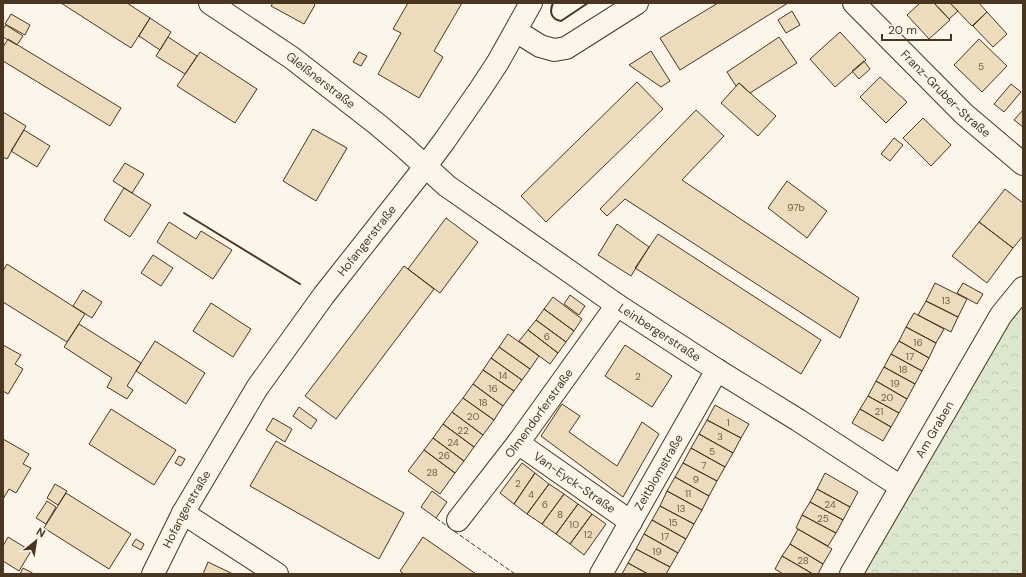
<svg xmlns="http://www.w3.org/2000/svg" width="1026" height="577" font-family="'DM Sans',sans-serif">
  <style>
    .forest { fill: url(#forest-crowns); stroke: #887966 }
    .building { fill: #ecdcbc; stroke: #4a3520 }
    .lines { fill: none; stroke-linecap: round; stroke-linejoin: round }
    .minor-casing { stroke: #4a3520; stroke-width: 24 }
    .minor { stroke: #fbf6e9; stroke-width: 22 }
    .fence { stroke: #4a3520; stroke-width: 1; stroke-dasharray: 5 2; stroke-linecap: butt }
    .wall { stroke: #4a3520; stroke-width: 2 }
    .labels { text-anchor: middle; stroke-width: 3; stroke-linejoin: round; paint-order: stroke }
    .number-label { font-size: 10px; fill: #725f47 }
    .street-label { font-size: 12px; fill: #4a3520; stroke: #fbf6e9 }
  </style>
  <defs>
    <pattern id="forest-crowns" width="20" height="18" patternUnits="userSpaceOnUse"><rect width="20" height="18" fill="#dce7d0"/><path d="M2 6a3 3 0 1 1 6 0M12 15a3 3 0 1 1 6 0" fill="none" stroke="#bec7b2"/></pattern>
  </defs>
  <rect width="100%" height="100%" fill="#fbf6e9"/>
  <path class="forest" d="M 1023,306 L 1023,574 L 864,574 L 1009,323 Z"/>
  <path class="building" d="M 61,3 L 127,3 L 150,18 L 131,48 Z
    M 273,3 L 313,3 L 315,5 L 304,24 L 271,6 Z
    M 408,3 L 462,3 L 434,51 L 443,57 L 419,98 L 378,74 L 401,33 L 393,29 Z
    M 718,3 L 788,3 L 680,70 L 660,38 Z
    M 920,3 L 934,3 L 950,20 L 929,39 L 907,15 Z
    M 934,3 L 950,3 L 958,11 L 949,19 Z
    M 950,3 L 979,3 L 987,12 L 972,26 Z
    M 792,11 L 800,25 L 786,33 L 778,20 Z
    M 987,12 L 1007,34 L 993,47 L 973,26 Z
    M 11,14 L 30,25 L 25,35 L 5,24 Z
    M 150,18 L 171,32 L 160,50 L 139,36 Z
    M 6,25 L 23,36 L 17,45 L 3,37 L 3,29 Z
    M 840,32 L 866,60 L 835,87 L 810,59 Z
    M 168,37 L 197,56 L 185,74 L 156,56 Z
    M 779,37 L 797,63 L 750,93 L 739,83 L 736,86 L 727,72 Z
    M 8,39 L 121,108 L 110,126 L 3,61 L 3,47 Z
    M 979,39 L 1007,66 L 982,92 L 954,65 Z
    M 651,51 L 670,81 L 661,87 L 629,65 Z
    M 200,52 L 257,89 L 235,123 L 177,86 Z
    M 359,52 L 367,56 L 361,66 L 353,62 Z
    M 864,61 L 870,69 L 859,79 L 852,71 Z
    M 880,77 L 907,102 L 886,123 L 860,97 Z
    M 637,82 L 663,109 L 546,222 L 521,196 Z
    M 739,83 L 776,116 L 758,136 L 721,103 Z
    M 1011,84 L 1021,92 L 1004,112 L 994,104 Z
    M 696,110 L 724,136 L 682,180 L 859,298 L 840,338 L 625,199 L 607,216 L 600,209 Z
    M 1023,110 L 1023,127 L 1014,120 Z
    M 3,112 L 26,126 L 7,159 L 3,157 Z
    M 923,118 L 951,145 L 931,166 L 903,138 Z
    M 313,129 L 347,148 L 316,201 L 283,181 Z
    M 24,130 L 50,146 L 37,167 L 11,151 Z
    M 894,138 L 903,145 L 890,161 L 881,154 Z
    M 125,163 L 144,174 L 132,193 L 113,181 Z
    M 787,181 L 827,211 L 807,238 L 768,208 Z
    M 124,188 L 151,205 L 130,237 L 104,220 Z
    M 1005,189 L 1023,203 L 1023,236 L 1013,248 L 979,222 Z
    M 446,218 L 478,242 L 440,293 L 408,269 Z
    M 169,222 L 196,239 L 201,231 L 232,250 L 213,279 L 157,242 Z
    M 979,222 L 1013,248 L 987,283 L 952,256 Z
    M 617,224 L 649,247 L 631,276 L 598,255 Z
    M 658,234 L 821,340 L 801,374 L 635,268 Z
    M 153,255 L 173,268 L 161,286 L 141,273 Z
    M 7,264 L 85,314 L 67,342 L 3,302 L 3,271 Z
    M 404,266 L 434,289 L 336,419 L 305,396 Z
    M 935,283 L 967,299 L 958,317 L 926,301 Z
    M 963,283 L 983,294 L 977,304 L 957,293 Z
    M 83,290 L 102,302 L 92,318 L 73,306 Z
    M 570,295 L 585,306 L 579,315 L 564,304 Z
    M 553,297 L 582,319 L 574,331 L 544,309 Z
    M 926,301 L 958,317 L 951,332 L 918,315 Z
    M 211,303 L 251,329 L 233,357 L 193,331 Z
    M 544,309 L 574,331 L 566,342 L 536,320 Z
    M 914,313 L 944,329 L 936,343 L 906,327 Z
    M 536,320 L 566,342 L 558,353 L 528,330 Z
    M 79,324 L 141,363 L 127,386 L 133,390 L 127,399 L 107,387 L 112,378 L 64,347 Z
    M 906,327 L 936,343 L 929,358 L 899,341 Z
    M 528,330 L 558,353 L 550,364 L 519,341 Z
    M 508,334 L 539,356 L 530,369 L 499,347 Z
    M 155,341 L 205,373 L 186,404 L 136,371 Z
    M 899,341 L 929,358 L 922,371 L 891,354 Z
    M 3,345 L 21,355 L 15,364 L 23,369 L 8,394 L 3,391 Z
    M 625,345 L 672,376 L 652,407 L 605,376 Z
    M 499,347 L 530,369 L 522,380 L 491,358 Z
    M 891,354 L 922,371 L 915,384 L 884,367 Z
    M 491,358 L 522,380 L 514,391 L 483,370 Z
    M 884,367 L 915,384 L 907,399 L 876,381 Z
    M 483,370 L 514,391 L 503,406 L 473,384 Z
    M 876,381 L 907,399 L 899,413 L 868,396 Z
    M 473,384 L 503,406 L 494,420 L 463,398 Z
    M 868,396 L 899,413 L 891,427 L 860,409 Z
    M 463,398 L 494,420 L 483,435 L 452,412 Z
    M 562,404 L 580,416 L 569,432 L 617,466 L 642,422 L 659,434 L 623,497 L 541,436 Z
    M 715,405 L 749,424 L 741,438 L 707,420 Z
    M 299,407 L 317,420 L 311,429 L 293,416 Z
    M 111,409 L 176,450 L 154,485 L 89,444 Z
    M 860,409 L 891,427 L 883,441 L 852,423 Z
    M 452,412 L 483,435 L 474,447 L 443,424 Z
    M 273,418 L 292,429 L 285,442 L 266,430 Z
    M 707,420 L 741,438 L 733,453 L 699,434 Z
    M 443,424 L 474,447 L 464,461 L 433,438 Z
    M 699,434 L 733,453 L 725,467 L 691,448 Z
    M 433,438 L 464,461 L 455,473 L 424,450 Z
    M 3,439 L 29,454 L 23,464 L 31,468 L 16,493 L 9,489 L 3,499 Z
    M 276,441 L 404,513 L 379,559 L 250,486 Z
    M 691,448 L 725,467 L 717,481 L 683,463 Z
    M 424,450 L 455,473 L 440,494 L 408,471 Z
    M 179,456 L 185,459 L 181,466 L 175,463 Z
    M 522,463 L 535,473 L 514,504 L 500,493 Z
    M 683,463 L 717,481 L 709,496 L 675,477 Z
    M 535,473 L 549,484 L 527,514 L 514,504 Z
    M 825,473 L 858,492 L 850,507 L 817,489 Z
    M 675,477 L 709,496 L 702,510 L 667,491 Z
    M 55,484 L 67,491 L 58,505 L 47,498 Z
    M 549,484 L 564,494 L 542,524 L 527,514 Z
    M 817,489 L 850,507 L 843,520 L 810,502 Z
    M 432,491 L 447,502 L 436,518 L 421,507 Z
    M 667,491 L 702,510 L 694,524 L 660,506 Z
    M 66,493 L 131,534 L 109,569 L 44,528 Z
    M 564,494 L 578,504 L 556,534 L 542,524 Z
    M 47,501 L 56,507 L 46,524 L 36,518 Z
    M 810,502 L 843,520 L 836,533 L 802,515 Z
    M 578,504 L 592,514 L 570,544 L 556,534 Z
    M 660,506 L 694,524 L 686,539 L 652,520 Z
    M 592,514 L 606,524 L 584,555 L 570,544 Z
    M 802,515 L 836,533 L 828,546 L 796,528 Z
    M 652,520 L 686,539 L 678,553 L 644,534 Z
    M 798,529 L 832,549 L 823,564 L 790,544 Z
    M 644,534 L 678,553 L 670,567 L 636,549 Z
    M 8,537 L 31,551 L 19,571 L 3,561 L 3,546 Z
    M 423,537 L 433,544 L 476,574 L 404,574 L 400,571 Z
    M 136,539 L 144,544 L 141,550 L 132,545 Z
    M 790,544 L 823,564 L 818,574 L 813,574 L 782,556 Z
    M 636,549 L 670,567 L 666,574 L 648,574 L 628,563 Z
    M 782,556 L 813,574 L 783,574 L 775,569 Z
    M 208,562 L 233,574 L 203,574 Z
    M 628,563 L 648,574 L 622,574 Z
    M 23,568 L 34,574 L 20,574 Z"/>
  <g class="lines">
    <g class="minor-casing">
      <g id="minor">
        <path id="s1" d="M 210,3 L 292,58 L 377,124 L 403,146 L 447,186 L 573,274 L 617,305 L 717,370 L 798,420 L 901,487"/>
        <path id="s2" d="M 854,3 L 964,114 L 1023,164"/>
        <path d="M 516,31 L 540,46 L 554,50 L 566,48 L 637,3"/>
        <path id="s3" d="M 518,443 L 631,522"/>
        <path d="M 183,513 L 277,574"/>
        <path id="s4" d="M 458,520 L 518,443 L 617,305"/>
        <path id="s5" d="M 153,574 L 183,513 L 257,388 L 324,295 L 425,167 L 445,140 L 481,88 L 498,62 L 531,3"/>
        <path id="s6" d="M 601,574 L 717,370"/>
        <path id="s7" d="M 851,574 L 1001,315 L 1023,288"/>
      </g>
    </g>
    <use href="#minor" class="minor"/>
    <path class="fence" d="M 436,518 L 450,528
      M 454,531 L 515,574"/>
    <path class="wall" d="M 553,3 C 549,12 551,19 561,21 L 588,3
      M 184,213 L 300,284"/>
  </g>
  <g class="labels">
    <g class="number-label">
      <text x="981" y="70">5</text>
      <text x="796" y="211">97b</text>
      <text x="946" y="304">13</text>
      <text x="547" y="340">6</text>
      <text x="918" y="346">16</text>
      <text x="910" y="360">17</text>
      <text x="903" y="373">18</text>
      <text x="503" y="379">14</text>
      <text x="638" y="380">2</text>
      <text x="895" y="387">19</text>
      <text x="493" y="392">16</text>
      <text x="887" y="401">20</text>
      <text x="483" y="406">18</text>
      <text x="879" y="415">21</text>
      <text x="473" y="420">20</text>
      <text x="728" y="426">1</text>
      <text x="463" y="434">22</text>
      <text x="720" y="440">3</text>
      <text x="453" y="446">24</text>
      <text x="712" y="455">5</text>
      <text x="444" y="459">26</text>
      <text x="704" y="469">7</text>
      <text x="432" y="476">28</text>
      <text x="696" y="483">9</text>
      <text x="518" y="487">2</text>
      <text x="688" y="497">11</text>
      <text x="531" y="498">4</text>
      <text x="545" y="508">6</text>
      <text x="830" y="508">24</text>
      <text x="681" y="512">13</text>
      <text x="560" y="518">8</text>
      <text x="823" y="522">25</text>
      <text x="673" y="526">15</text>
      <text x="574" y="528">10</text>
      <text x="588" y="538">12</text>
      <text x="665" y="540">17</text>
      <text x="657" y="555">19</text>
      <text x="803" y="564">28</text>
    </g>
    <g class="street-label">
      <text dy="4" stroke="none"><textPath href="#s1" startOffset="135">Gleißnerstraße</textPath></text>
      <text dy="4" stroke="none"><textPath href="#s2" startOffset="129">Franz-Gruber-Straße</textPath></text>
      <text dy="4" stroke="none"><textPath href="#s5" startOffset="397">Hofangerstraße</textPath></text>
      <text dy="4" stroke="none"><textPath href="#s1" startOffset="558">Leinbergerstraße</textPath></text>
      <text dy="4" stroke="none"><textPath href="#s4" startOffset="134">Olmendorferstraße</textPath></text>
      <text dy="4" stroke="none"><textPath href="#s7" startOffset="167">Am Graben</textPath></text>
      <text dy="4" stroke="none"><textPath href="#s6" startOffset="117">Zeitblomstraße</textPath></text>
      <text dy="4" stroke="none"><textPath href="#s3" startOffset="69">Van-Eyck-Straße</textPath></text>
      <text dy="4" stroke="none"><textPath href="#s5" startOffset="73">Hofangerstraße</textPath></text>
    </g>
  </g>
  <rect width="1026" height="577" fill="none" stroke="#4a3520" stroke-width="8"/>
  <g transform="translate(36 541) rotate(30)" stroke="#fbf6e9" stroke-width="3" paint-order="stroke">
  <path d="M0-3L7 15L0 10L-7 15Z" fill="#4a3520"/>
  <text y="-6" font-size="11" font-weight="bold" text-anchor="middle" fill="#4a3520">N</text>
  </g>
  <path d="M882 34v6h69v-6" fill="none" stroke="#4a3520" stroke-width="2"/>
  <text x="888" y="34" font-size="12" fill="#4a3520" stroke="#fbf6e9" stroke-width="3" paint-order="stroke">20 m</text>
</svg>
